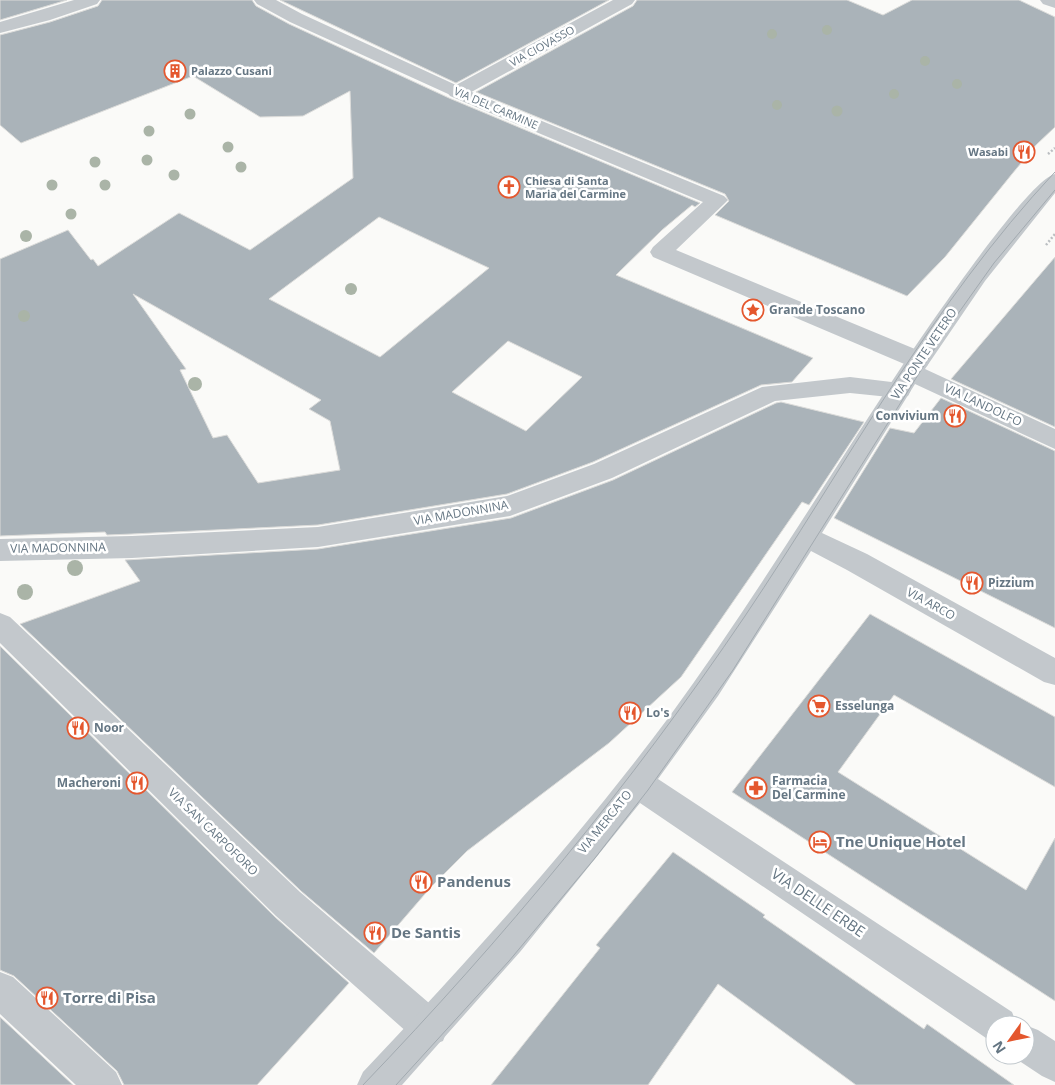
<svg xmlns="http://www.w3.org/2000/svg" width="1055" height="1085" font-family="'Open Sans',sans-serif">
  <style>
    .building { fill: #aab3b9; stroke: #dcdcda; fill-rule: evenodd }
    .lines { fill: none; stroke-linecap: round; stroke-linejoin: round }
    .path { stroke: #bbbfc2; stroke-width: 2.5; stroke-dasharray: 2 2; stroke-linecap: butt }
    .pedestrian { fill: #c3c8cc; fill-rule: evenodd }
    .minor { fill: #c3c8cc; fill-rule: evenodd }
    .tram { stroke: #a2aab0; stroke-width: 1 }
    .tree { fill: #aab4a7 }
    .labels { text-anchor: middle; stroke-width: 5; stroke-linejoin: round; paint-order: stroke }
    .far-street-label { font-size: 11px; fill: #657683; stroke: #fff }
    .far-poi-label { font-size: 11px; font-weight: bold; fill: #657683; stroke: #fff; text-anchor: start }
    .poi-label { font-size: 12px; font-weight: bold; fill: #657683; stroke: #fff; text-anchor: start }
    .street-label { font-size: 12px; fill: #657683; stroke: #fff }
    .near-poi-label { font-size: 15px; font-weight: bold; fill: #657683; stroke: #fff; text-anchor: start }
    .near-street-label { font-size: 15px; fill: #657683; stroke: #fff }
  </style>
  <rect width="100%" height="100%" fill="#fafaf8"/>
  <path class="building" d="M 0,0 L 67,0 L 0,20 Z
    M 102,0 L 252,0 L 256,6 L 289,24 L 449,98 L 700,203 L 695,207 L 692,205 L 662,230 L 616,275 L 813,358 L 792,382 L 761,385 L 593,462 L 507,494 L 318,525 L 132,534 L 107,535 L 105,532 L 0,536 L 0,259 L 68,230 L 91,260 L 93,259 L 98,266 L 179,213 L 250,250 L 353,178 L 350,91 L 303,116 L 260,117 L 193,76 L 21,143 L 0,125 L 0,35 L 50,22 L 98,6 ZM 379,217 L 489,268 L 380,357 L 269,299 ZM 133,294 L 321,400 L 309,409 L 330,421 L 340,470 L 258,483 L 227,435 L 213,438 L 180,370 L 186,369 ZM 508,341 L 582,377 L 526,431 L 452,392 Z
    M 280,0 L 609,0 L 456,83 Z
    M 637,0 L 847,0 L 883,15 L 912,0 L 1019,0 L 1055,17 L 1055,127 L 1036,145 L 1012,174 L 945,257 L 907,296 L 715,215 L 729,201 L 725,194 L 476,92 L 633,6 Z
    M 1055,257 L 1055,427 L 951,379 Z
    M 941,398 L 1055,451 L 1055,628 L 834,518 L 890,428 L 914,433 Z
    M 781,402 L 864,422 L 809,505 L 802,502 L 681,677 L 609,743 L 467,851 L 431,887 L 374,953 L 301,891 L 20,624 L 140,581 L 125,560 L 318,549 L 511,518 L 613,480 L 776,403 Z
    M 870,614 L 1055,717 L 1055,787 L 894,695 L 838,772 L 1026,890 L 1055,838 L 1055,1001 L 732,792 Z
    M 0,646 L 275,917 L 349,983 L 257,1085 L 124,1085 L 117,1071 L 14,976 L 0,970 Z
    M 673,852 L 765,915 L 763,917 L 924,1029 L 927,1024 L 1014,1085 L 856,1085 L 718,984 L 648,1085 L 491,1085 L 600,948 L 596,945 Z
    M 0,1017 L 73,1085 L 0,1085 Z"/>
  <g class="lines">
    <path class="path" d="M 1048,154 L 1055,148
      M 1046,245 L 1055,234"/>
    <path class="pedestrian" d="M 74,0 L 100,0 L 97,4 L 50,20 L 0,33 L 0,22 Z
      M 457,86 L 724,196 L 728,200 L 724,204 L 676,250 L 927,354 L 930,360 L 927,366 L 918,368 L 909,366 L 653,257 L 650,252 L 653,247 L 703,202 L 450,96 L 447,92 L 450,88 Z
      M 850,377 L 908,384 L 911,390 L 908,396 L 899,398 L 850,393 L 775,401 L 612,478 L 510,516 L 318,547 L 132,558 L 0,561 L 0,539 L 132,536 L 318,527 L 507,496 L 594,464 L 762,387 Z
      M 0,613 L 10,617 L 300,892 L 443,1015 L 448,1028 L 443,1041 L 430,1046 L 417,1041 L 276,916 L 0,643 Z
      M 0,972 L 13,977 L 116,1072 L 122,1085 L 76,1085 L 0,1014 Z"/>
    <path class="minor" d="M 254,0 L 276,0 L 302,14 L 456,85 L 613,0 L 635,0 L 632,4 L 464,96 L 457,98 L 290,22 L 257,4 Z
      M 1040,0 L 1055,0 L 1055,8 L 1043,4 Z
      M 1055,174 L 1055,193 L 985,281 L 925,369 L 1055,429 L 1055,449 L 915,384 L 822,533 L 867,554 L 1055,658 L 1055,685 L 1044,682 L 847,570 L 811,551 L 718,696 L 658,779 L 1012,1012 L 1017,1025 L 995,1025 L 995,1042 L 986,1038 L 640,803 L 520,952 L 402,1085 L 357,1085 L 363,1072 C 470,959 576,842 669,717 C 753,602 827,479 906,360 C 927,329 1028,180 1055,174 Z
      M 1024,1025 L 1025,1025 L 1038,1030 L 1055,1041 L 1055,1082 L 1042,1076 L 1012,1056 L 1025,1055 Z"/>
    <path class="tram" d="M 363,1085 C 505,937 630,786 745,616 C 846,466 931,304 1055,172
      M 396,1085 L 509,961 L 595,858 L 648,790 L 733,670 L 945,332 L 994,263 L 1055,190"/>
  </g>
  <g class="tree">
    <circle cx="827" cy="30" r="5"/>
    <circle cx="772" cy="34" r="5"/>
    <circle cx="925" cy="61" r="5"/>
    <circle cx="957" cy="84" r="5"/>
    <circle cx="894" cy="94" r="5"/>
    <circle cx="777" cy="105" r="5"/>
    <circle cx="837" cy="111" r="5.5"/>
    <circle cx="190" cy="114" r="5.5"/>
    <circle cx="149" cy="131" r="5.5"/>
    <circle cx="228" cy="147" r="5.5"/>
    <circle cx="147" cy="160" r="5.5"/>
    <circle cx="95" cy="162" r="5.5"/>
    <circle cx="241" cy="167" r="5.5"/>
    <circle cx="174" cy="175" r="5.5"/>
    <circle cx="52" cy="185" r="5.5"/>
    <circle cx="105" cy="185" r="5.5"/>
    <circle cx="71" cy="214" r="5.5"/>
    <circle cx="26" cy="236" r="6"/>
    <circle cx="351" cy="289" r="6"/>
    <circle cx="24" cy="316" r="6"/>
    <circle cx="195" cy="384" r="7"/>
    <circle cx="75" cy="568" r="8"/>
    <circle cx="25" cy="592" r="8"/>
  </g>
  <defs>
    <g id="building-ring" transform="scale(1.125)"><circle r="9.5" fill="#fff" stroke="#e4572e" stroke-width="1.5"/><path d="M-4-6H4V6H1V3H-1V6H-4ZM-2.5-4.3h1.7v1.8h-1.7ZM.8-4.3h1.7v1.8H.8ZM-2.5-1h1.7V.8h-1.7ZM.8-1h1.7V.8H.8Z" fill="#e4572e"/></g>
    <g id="restaurant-ring" transform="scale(1.125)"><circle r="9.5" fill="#fff" stroke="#e4572e" stroke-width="1.5"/><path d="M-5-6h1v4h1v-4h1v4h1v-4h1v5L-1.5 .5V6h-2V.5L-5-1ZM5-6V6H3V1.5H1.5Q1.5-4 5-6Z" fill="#e4572e"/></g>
    <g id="church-ring" transform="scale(1.125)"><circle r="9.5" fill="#fff" stroke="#e4572e" stroke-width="1.5"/><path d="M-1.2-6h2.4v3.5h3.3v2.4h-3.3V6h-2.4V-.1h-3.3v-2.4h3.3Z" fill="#e4572e"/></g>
    <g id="sight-ring" transform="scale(1.125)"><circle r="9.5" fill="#fff" stroke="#e4572e" stroke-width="1.5"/><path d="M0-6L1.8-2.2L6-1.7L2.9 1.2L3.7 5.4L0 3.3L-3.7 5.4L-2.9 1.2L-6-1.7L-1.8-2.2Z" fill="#e4572e"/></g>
    <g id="supermarket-ring" transform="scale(1.125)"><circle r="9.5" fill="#fff" stroke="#e4572e" stroke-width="1.5"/><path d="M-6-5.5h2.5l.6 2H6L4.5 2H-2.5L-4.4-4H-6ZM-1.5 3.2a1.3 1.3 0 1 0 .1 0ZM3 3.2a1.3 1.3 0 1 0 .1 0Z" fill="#e4572e"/></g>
    <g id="pharmacy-ring" transform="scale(1.125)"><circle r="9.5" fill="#fff" stroke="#e4572e" stroke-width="1.5"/><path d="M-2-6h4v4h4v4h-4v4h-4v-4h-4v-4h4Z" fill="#e4572e"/></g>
    <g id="hotel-ring" transform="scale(1.125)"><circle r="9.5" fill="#fff" stroke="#e4572e" stroke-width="1.5"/><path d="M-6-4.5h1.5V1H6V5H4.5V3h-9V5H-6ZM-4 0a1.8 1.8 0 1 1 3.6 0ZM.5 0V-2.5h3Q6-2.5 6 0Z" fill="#e4572e"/></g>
  </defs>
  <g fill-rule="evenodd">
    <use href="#building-ring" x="175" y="71"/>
    <use href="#restaurant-ring" x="1024" y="152"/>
    <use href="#church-ring" x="509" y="187"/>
    <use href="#sight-ring" x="753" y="310"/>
    <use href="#restaurant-ring" x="955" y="416"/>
    <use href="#restaurant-ring" x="972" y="583"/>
    <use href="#supermarket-ring" x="819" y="706"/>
    <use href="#restaurant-ring" x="630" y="713"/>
    <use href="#restaurant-ring" x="78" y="728"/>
    <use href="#restaurant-ring" x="137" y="783"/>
    <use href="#pharmacy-ring" x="756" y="788"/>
    <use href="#hotel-ring" x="820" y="842"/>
    <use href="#restaurant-ring" x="421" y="882"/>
    <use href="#restaurant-ring" x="375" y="933"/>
    <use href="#restaurant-ring" x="47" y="998"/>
  </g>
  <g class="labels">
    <g class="far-street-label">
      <text transform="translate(542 46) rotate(-29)" y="4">VIA CIOVASSO</text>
      <text transform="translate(496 108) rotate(23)" y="4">VIA DEL CARMINE</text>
    </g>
    <g class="far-poi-label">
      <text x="191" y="75">Palazzo Cusani</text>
      <text x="1008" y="156" text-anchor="end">Wasabi</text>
      <text x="525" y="185">Chiesa di Santa<tspan x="525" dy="13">Maria del Carmine</tspan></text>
    </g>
    <g class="poi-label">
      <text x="769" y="314">Grande Toscano</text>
      <text x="939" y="420" text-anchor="end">Convivium</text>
      <text x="988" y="587">Pizzium</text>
      <text x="835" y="710">Esselunga</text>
      <text x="646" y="717">Lo's</text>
      <text x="94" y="732">Noor</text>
      <text x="772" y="785">Farmacia<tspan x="772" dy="14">Del Carmine</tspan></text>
      <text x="121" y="787" text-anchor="end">Macheroni</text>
    </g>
    <g class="street-label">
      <text transform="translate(924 354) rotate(-56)" y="4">VIA PONTE VETERO</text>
      <text transform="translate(983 405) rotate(25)" y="4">VIA LANDOLFO</text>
      <text transform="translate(461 513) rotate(-10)" y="4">VIA MADONNINA</text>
      <text transform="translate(58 548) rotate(-1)" y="4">VIA MADONNINA</text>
      <text transform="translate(931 604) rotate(29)" y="4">VIA ARCO</text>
      <text transform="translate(605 822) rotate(-51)" y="4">VIA MERCATO</text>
      <text transform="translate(213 832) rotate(44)" y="4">VIA SAN CARPOFORO</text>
    </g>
    <g class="near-poi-label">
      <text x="836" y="847">Tne Unique Hotel</text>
      <text x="437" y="887">Pandenus</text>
      <text x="391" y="938">De Santis</text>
      <text x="63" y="1003">Torre di Pisa</text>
    </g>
    <g class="near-street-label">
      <text transform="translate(818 903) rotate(34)" y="5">VIA DELLE ERBE</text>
    </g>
  </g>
  <g transform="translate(1010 1040) rotate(237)"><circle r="24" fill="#ffffff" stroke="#c1c8cd"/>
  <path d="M0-4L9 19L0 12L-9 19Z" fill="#e4572e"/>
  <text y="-8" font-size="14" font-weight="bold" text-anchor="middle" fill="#657683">N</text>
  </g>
</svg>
